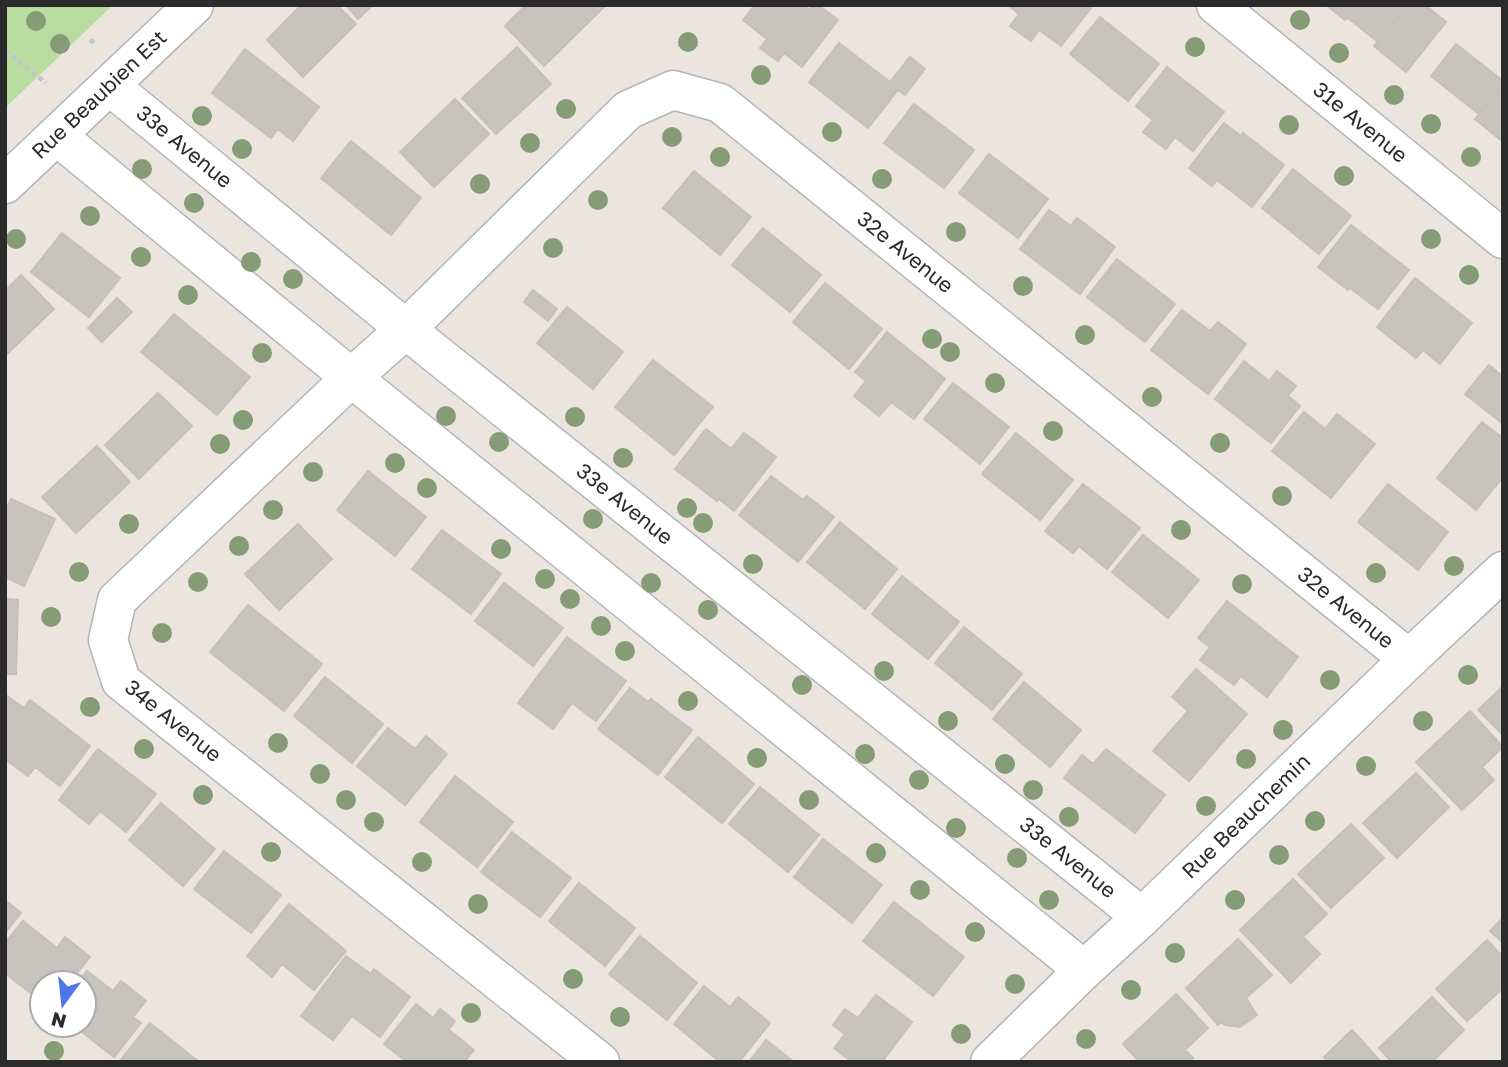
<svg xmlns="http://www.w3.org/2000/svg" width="1508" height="1067" font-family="'Golos Text',sans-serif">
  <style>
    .green { fill: #b9dda0 }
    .building { fill: #c7c3bd; stroke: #c7c0b8; stroke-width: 2 }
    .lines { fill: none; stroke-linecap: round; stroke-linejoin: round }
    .minor-casing { stroke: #b2b5bd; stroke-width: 41 }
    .path { stroke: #c4c4c4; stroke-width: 4.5; stroke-dasharray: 5 3.5; stroke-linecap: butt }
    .minor { stroke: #fff; stroke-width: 38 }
    .tree { fill: #869c76 }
    .labels { text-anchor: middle; stroke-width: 6; stroke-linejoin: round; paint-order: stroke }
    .street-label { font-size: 21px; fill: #2b2b2b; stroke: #fff }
  </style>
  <rect width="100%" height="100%" fill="#ebe5de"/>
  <path class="green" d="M 5,5 L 113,5 L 5,108 Z"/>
  <path class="building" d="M 301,5 L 337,5 L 356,24 L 303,77 L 267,40 Z
    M 346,5 L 373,5 L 358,19 Z
    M 526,5 L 606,5 L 544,66 L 505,26 Z
    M 755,5 L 803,5 L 809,10 L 812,5 L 818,5 L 838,20 L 802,67 L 784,53 L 778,61 L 760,48 L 767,39 L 743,20 Z
    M 1008,5 L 1088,5 L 1091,8 L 1061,46 L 1039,30 L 1031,41 L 1010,26 L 1019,14 Z
    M 1326,5 L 1356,5 L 1345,20 Z
    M 1356,5 L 1408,5 L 1378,42 L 1347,17 Z
    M 1408,5 L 1425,5 L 1446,22 L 1406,72 L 1374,46 Z
    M 1100,17 L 1159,64 L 1128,101 L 1070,54 Z
    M 839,43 L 890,82 L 910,57 L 925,69 L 905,95 L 898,90 L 868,128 L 809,82 Z
    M 1456,44 L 1503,81 L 1503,84 L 1479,114 L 1431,76 Z
    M 517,47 L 551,84 L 496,134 L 462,98 Z
    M 245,49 L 319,107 L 293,141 L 278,129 L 271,138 L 212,93 Z
    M 1167,67 L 1224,112 L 1193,151 L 1175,137 L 1166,149 L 1143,132 L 1153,120 L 1136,106 Z
    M 1503,84 L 1503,142 L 1475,119 Z
    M 455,99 L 489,134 L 434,187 L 400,152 Z
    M 914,104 L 974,150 L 944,188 L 884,143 Z
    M 1224,123 L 1241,136 L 1243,133 L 1284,165 L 1252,207 L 1217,180 L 1212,186 L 1189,168 Z
    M 351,141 L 421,198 L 391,235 L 321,178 Z
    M 989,154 L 1048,199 L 1018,238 L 959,193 Z
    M 1293,169 L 1351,216 L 1319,254 L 1262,208 Z
    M 694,171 L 751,217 L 720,255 L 663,208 Z
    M 1049,210 L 1071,226 L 1077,218 L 1115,247 L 1080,294 L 1020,249 Z
    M 1351,225 L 1409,270 L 1378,309 L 1350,288 L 1348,290 L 1318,267 Z
    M 763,228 L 821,275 L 790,312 L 732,265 Z
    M 62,233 L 120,278 L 89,317 L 31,272 Z
    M 1117,259 L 1175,304 L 1145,342 L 1087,297 Z
    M 21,275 L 54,309 L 5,356 L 5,291 Z
    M 1415,278 L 1472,323 L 1440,364 L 1423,350 L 1416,358 L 1377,327 Z
    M 825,283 L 882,329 L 849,369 L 793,322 Z
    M 533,290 L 557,309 L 548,321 L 524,302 Z
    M 117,298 L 132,312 L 102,342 L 88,328 Z
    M 567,307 L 623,352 L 593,389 L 537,343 Z
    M 1182,310 L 1210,331 L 1218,322 L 1246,344 L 1208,394 L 1151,350 Z
    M 174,314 L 250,377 L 217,415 L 141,352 Z
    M 887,332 L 945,379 L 914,419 L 891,402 L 879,416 L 854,396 L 866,381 L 855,372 Z
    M 653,360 L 713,407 L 674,455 L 615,407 Z
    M 1244,361 L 1269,381 L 1277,371 L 1296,386 L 1288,396 L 1300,406 L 1271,443 L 1215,399 Z
    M 1489,365 L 1502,376 L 1503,374 L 1503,424 L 1465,394 Z
    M 953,383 L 1009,427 L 980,464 L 924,419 Z
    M 158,393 L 192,426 L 139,479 L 105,445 Z
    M 1304,412 L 1325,429 L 1337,414 L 1375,444 L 1331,498 L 1272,451 Z
    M 1482,422 L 1503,438 L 1503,477 L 1476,510 L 1437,478 Z
    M 706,429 L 731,449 L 744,433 L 776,457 L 734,511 L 719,499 L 717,501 L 675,469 Z
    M 1016,433 L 1073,480 L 1040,520 L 982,474 Z
    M 97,446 L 130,482 L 76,533 L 42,497 Z
    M 368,471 L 426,517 L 395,556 L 337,510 Z
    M 771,476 L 803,500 L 807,496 L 834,517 L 798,562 L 739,515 Z
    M 1083,484 L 1140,528 L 1107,569 L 1079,546 L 1073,553 L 1045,531 Z
    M 1388,484 L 1448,532 L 1418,570 L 1358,522 Z
    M 11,499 L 55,519 L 24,586 L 5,577 L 5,511 Z
    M 840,522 L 897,569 L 865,609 L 807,562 Z
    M 298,524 L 332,559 L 279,610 L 245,574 Z
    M 442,530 L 501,574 L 471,614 L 412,569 Z
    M 1143,535 L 1199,580 L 1168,618 L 1112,572 Z
    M 902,576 L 959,622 L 928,659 L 872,614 Z
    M 504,583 L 563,628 L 533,666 L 475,621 Z
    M 5,599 L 18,600 L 16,674 L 6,674 L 5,693 Z
    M 1227,601 L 1298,657 L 1267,697 L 1241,676 L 1234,685 L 1200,660 L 1210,647 L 1198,638 Z
    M 248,605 L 322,664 L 284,711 L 210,652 Z
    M 964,627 L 1022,674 L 992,710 L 935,663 Z
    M 567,637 L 626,681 L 596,721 L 572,703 L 553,729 L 518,703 Z
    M 1196,669 L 1247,714 L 1189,781 L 1153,751 L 1188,711 L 1172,697 Z
    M 325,677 L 383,724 L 352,763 L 294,716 Z
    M 1024,682 L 1081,730 L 1050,767 L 993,719 Z
    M 1503,686 L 1503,735 L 1478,710 Z
    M 630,688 L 648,702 L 651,699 L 692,730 L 658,775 L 598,729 Z
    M 7,696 L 24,708 L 30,700 L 90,746 L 60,786 L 35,767 L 28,776 L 5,759 L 5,699 Z
    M 1470,711 L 1503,747 L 1482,767 L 1494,780 L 1462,810 L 1416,762 Z
    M 388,728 L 415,749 L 426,736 L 447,754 L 405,805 L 357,766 Z
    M 698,737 L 754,784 L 722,823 L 665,777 Z
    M 98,749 L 156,794 L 126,832 L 100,811 L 89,824 L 59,800 Z
    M 1106,749 L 1165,795 L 1135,833 L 1064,778 L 1082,755 L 1093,764 Z
    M 1416,773 L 1449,807 L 1397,858 L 1363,823 Z
    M 455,776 L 513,822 L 477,867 L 420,822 Z
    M 760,787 L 819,835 L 788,872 L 729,824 Z
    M 161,803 L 215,849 L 183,886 L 129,840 Z
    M 1351,824 L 1384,858 L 1331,908 L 1298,874 Z
    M 512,832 L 571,878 L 540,917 L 481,872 Z
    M 823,839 L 882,885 L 852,923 L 794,877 Z
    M 224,851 L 281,895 L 251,933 L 194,889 Z
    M 1293,879 L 1327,914 L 1303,937 L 1320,954 L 1291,983 L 1240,930 Z
    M 579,883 L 635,928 L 605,966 L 549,921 Z
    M 5,900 L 21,913 L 5,933 Z
    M 894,902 L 964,957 L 933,996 L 863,941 Z
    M 289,904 L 346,951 L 314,990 L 282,964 L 272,977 L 247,956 Z
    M 1503,918 L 1503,943 L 1490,931 Z
    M 23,921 L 57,948 L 65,937 L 90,957 L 69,983 L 42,983 L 42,1002 L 5,973 L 5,943 Z
    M 640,936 L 697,983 L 667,1020 L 609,974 Z
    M 1238,939 L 1272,975 L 1246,998 L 1257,1015 L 1240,1027 L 1225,1025 L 1221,1022 L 1218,1025 L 1186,988 Z
    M 1487,940 L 1503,957 L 1503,988 L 1467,1021 L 1436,989 Z
    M 346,956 L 371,974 L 374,969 L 410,997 L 380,1037 L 352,1016 L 333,1040 L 301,1016 Z
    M 87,971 L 113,991 L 121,981 L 146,1001 L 133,1017 L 141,1023 L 114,1057 L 73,1025 L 84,1025 L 84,983 L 78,983 Z
    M 704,986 L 730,1007 L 738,997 L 770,1023 L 739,1062 L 720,1062 L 674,1024 Z
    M 1176,994 L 1208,1028 L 1185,1050 L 1193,1058 L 1188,1062 L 1140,1062 L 1123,1044 Z
    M 876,995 L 912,1022 L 882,1062 L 852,1062 L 834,1048 L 845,1034 L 833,1025 L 845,1009 L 858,1018 Z
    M 1432,997 L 1464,1030 L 1432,1062 L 1392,1062 L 1379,1048 Z
    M 416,1004 L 433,1018 L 440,1009 L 455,1021 L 449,1030 L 474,1050 L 464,1062 L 407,1062 L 384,1044 Z
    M 150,1023 L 199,1062 L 119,1062 Z
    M 1352,1030 L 1381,1062 L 1328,1062 L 1324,1057 Z
    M 766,1040 L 794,1062 L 749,1062 Z"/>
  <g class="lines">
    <g class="minor-casing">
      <g id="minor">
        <path id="s1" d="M 1216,5 L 1503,239"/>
        <path id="s2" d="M 110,86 L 435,353 L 1142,917"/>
        <path d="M 57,136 L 316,349 L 1084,970"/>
        <path id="s3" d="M 5,184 L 194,5"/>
        <path id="s4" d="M 600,1062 L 121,681 L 108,640 L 117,600 L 351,378 L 406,329 L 628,110 L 673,90 L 720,103 L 1409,659"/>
        <path id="s5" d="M 990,1062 L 1084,970 L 1142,917 L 1409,659 L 1503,571"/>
      </g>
    </g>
    <path class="path" d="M 90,40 L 94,43
      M 5,51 L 46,83"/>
    <use href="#minor" class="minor"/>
  </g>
  <g class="tree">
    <circle cx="1300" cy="20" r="10"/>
    <circle cx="36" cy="21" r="10"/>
    <circle cx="688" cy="42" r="10"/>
    <circle cx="60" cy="44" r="10"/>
    <circle cx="1195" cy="47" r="10"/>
    <circle cx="1339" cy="53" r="10"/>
    <circle cx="761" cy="75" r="10"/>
    <circle cx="1394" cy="95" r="10"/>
    <circle cx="566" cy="109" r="10"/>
    <circle cx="202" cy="116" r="10"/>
    <circle cx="1431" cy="124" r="10"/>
    <circle cx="1289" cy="125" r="10"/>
    <circle cx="832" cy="132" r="10"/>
    <circle cx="672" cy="137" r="10"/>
    <circle cx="530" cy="143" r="10"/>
    <circle cx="242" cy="149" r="10"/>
    <circle cx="720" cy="157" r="10"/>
    <circle cx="1471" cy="157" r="10"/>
    <circle cx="142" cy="169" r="10"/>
    <circle cx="1344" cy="176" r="10"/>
    <circle cx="882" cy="179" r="10"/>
    <circle cx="480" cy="184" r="10"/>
    <circle cx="598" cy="200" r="10"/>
    <circle cx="194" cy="203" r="10"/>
    <circle cx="90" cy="216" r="10"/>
    <circle cx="956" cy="232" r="10"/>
    <circle cx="16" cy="239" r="10"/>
    <circle cx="1431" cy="239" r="10"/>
    <circle cx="553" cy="248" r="10"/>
    <circle cx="141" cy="257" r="10"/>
    <circle cx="251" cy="262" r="10"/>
    <circle cx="1469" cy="275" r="10"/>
    <circle cx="293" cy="279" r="10"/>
    <circle cx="1023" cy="286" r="10"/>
    <circle cx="188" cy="295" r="10"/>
    <circle cx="1085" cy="335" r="10"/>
    <circle cx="932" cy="339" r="10"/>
    <circle cx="950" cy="352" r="10"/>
    <circle cx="262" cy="353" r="10"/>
    <circle cx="995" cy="383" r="10"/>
    <circle cx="1152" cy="397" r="10"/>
    <circle cx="446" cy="416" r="10"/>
    <circle cx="575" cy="417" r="10"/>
    <circle cx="243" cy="420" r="10"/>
    <circle cx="1053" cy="431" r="10"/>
    <circle cx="499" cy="442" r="10"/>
    <circle cx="1220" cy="443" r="10"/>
    <circle cx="220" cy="444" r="10"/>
    <circle cx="623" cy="458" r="10"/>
    <circle cx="395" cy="463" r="10"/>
    <circle cx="313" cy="472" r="10"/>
    <circle cx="427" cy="488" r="10"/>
    <circle cx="1282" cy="496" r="10"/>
    <circle cx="687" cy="508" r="10"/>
    <circle cx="273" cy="510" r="10"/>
    <circle cx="593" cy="519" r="10"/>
    <circle cx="703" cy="523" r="10"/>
    <circle cx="129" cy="524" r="10"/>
    <circle cx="1181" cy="530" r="10"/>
    <circle cx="239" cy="546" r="10"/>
    <circle cx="501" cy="549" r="10"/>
    <circle cx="753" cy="564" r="10"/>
    <circle cx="1454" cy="566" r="10"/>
    <circle cx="79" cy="572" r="10"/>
    <circle cx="1376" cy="573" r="10"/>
    <circle cx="545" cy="579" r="10"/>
    <circle cx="198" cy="582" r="10"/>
    <circle cx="651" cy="583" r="10"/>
    <circle cx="1242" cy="584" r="10"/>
    <circle cx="570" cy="599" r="10"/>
    <circle cx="708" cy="610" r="10"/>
    <circle cx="51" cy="617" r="10"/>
    <circle cx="601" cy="626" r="10"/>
    <circle cx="162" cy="633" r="10"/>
    <circle cx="625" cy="651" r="10"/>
    <circle cx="884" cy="671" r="10"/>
    <circle cx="1468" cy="675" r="10"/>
    <circle cx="1330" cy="680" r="10"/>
    <circle cx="802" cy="685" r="10"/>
    <circle cx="688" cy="701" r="10"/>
    <circle cx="90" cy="707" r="10"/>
    <circle cx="948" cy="721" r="10"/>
    <circle cx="1423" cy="721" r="10"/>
    <circle cx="1283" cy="730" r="10"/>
    <circle cx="278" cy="743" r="10"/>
    <circle cx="144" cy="749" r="10"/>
    <circle cx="865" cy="754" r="10"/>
    <circle cx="757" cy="758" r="10"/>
    <circle cx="1246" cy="759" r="10"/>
    <circle cx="1005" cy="764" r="10"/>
    <circle cx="1366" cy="766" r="10"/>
    <circle cx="320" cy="774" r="10"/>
    <circle cx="919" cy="780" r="10"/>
    <circle cx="1033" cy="790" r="10"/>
    <circle cx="203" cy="795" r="10"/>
    <circle cx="346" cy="800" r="10"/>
    <circle cx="809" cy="800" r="10"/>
    <circle cx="1206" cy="806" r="10"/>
    <circle cx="1069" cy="817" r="10"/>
    <circle cx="1315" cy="821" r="10"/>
    <circle cx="374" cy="822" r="10"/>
    <circle cx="956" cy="828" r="10"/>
    <circle cx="271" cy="852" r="10"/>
    <circle cx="876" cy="853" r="10"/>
    <circle cx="1279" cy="855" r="10"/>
    <circle cx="1017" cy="858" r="10"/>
    <circle cx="422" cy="862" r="10"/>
    <circle cx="920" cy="890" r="10"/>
    <circle cx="1049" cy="900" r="10"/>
    <circle cx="1235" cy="900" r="10"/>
    <circle cx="478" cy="904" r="10"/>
    <circle cx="975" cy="932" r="10"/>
    <circle cx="1175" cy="953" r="10"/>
    <circle cx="573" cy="979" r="10"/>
    <circle cx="1015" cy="984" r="10"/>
    <circle cx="1131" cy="990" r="10"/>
    <circle cx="471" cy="1013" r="10"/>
    <circle cx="620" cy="1017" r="10"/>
    <circle cx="961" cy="1034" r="10"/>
    <circle cx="1086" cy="1039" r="10"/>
    <circle cx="54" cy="1051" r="10"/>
  </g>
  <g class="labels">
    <g class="street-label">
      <text dy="7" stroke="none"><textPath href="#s3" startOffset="130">Rue Beaubien Est</textPath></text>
      <text dy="7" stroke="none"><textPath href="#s1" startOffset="186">31e Avenue</textPath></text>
      <text dy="7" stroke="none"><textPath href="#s2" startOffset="96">33e Avenue</textPath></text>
      <text dy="7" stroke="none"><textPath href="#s4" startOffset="1740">32e Avenue</textPath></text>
      <text dy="7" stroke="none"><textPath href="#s2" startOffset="663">33e Avenue</textPath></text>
      <text dy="7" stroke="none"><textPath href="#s4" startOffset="2306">32e Avenue</textPath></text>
      <text transform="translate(173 721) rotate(39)" y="7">34e Avenue</text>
      <text dy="7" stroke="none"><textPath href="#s5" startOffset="355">Rue Beauchemin</textPath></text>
      <text dy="7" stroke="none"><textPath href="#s2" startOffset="1230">33e Avenue</textPath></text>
    </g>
  </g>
  <rect width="1508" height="1067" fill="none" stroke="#2b2b2b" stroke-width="14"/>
  <g transform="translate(63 1004) rotate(195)"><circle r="33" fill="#ffffff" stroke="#aaaaaa" stroke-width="2"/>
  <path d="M0-5L12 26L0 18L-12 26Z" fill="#4e76e9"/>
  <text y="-10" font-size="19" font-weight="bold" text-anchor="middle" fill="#2b2b2b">N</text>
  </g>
</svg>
